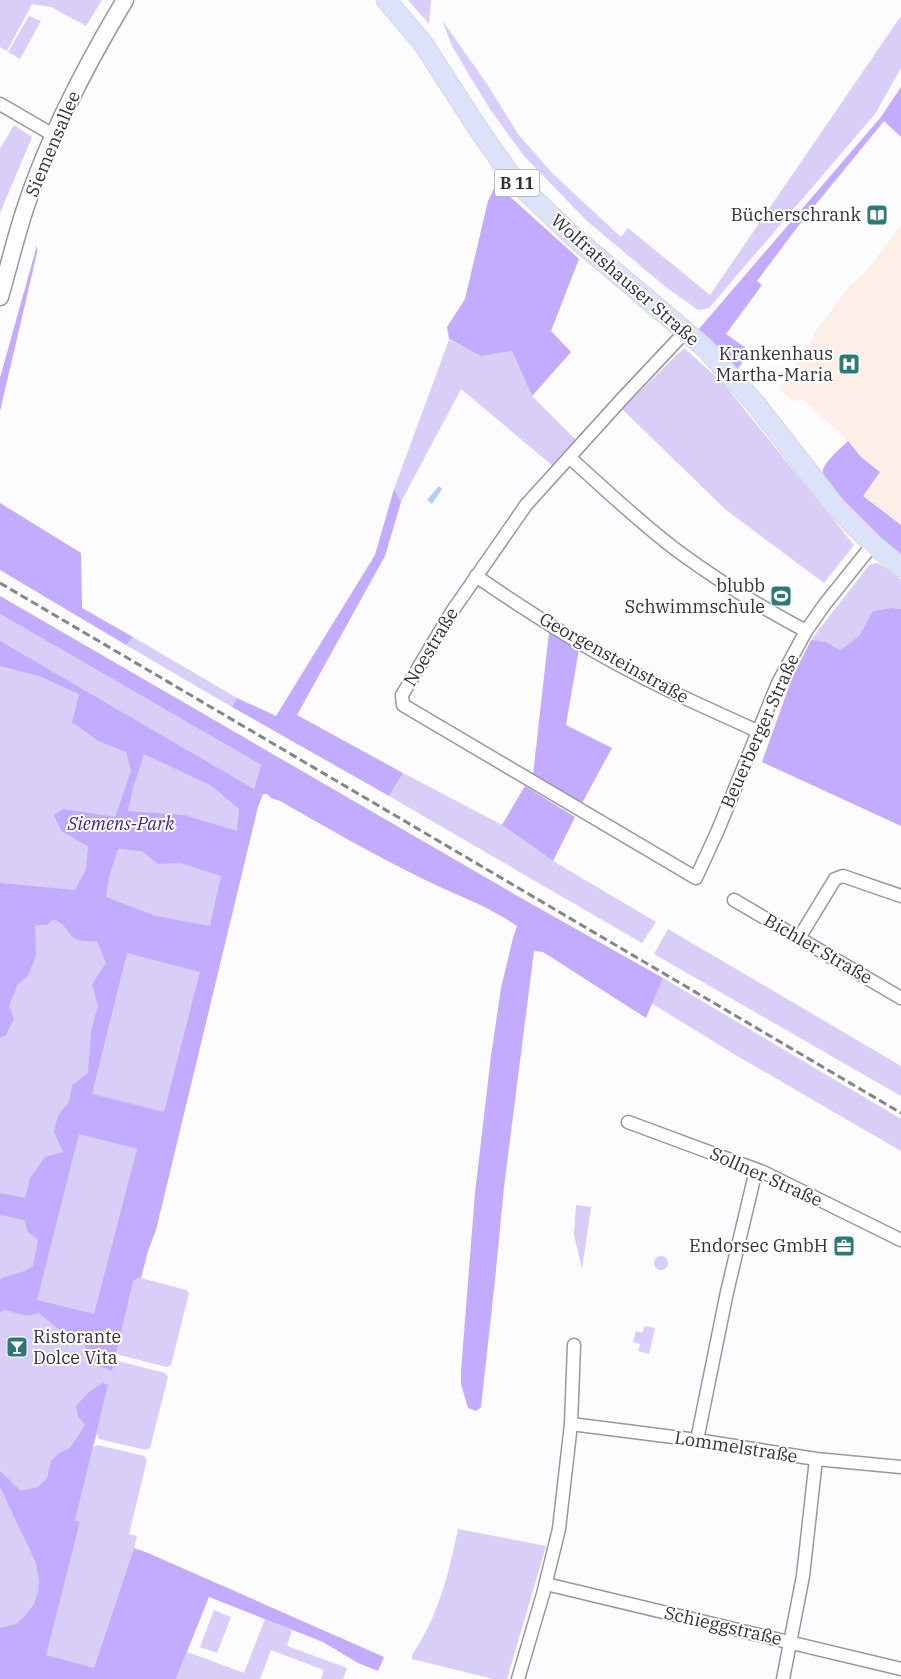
<svg xmlns="http://www.w3.org/2000/svg" width="901" height="1679" font-family="'IBM Plex Serif',serif">
  <style>
    .medical { fill: #fdeee8 }
    .green { fill: #d8cef8 }
    .forest { fill: #c3acff; fill-rule: evenodd }
    .water { fill: #b3ccfa }
    .lines { fill: none; stroke-linecap: round; stroke-linejoin: round }
    .street-casing { stroke: #99979f; stroke-width: 15 }
    .secondary-casing { stroke: #99979f; stroke-width: 19 }
    .primary-casing { stroke: #d6d6d7; stroke-width: 21 }
    .street { stroke: #fff; stroke-width: 12 }
    .secondary { stroke: #fff; stroke-width: 16 }
    .primary { stroke: #dbe2fa; stroke-width: 19 }
    .rail { stroke: #868588; stroke-width: 3; stroke-dasharray: 8 4; stroke-linecap: butt }
    .labels { text-anchor: middle; stroke-width: 4; stroke-linejoin: round; paint-order: stroke }
    .shield { fill: #fff; stroke: #707072; stroke-width: 1 }
    .shield-label { font-size: 16px; font-weight: bold; fill: #333336 }
    .street-label { font-size: 18px; fill: #333336; stroke: #fff }
    .poi-label { font-size: 18px; fill: #333336; stroke: #fff; text-anchor: end }
    .park-label { font-size: 18px; font-style: italic; fill: #492482; stroke: #fff }
  </style>
  <rect width="100%" height="100%" fill="#fcfbfe"/>
  <path class="medical" d="M 901,225 L 901,525 L 863,496 L 880,472 L 861,457 L 843,436 L 803,399 L 793,401 L 779,389 L 813,340 L 815,332 L 851,284 L 866,272 Z"/>
  <path class="green" d="M 0,0 L 102,0 L 86,26 L 51,7 L 32,4 L 7,51 L 0,47 Z
    M 408,0 L 431,0 L 429,24 Z
    M 29,16 L 41,21 L 20,59 L 8,52 Z
    M 901,16 L 901,68 L 875,114 L 709,308 L 698,310 L 667,288 L 587,221 L 524,156 L 490,109 L 471,78 L 452,46 L 442,20 L 489,87 L 518,134 L 552,173 L 621,237 L 628,228 L 710,295 Z
    M 14,125 L 32,137 L 0,213 L 0,149 Z
    M 449,340 L 481,355 L 512,351 L 532,396 L 577,441 L 554,467 L 461,389 L 401,502 L 394,489 Z
    M 684,348 L 723,383 L 854,545 L 824,583 L 725,509 L 622,409 Z
    M 877,563 L 883,566 L 901,579 L 901,609 L 891,608 L 873,611 L 859,636 L 840,650 L 826,642 L 811,640 L 869,565 Z
    M 0,614 L 261,765 L 254,789 L 134,1280 L 138,1278 L 141,1278 L 186,1290 L 189,1293 L 171,1365 L 167,1367 L 119,1355 L 117,1351 L 114,1363 L 118,1361 L 165,1373 L 168,1377 L 150,1448 L 146,1450 L 99,1439 L 97,1434 L 93,1447 L 98,1445 L 144,1456 L 147,1460 L 129,1534 L 137,1536 L 134,1548 L 94,1669 L 45,1655 L 80,1522 L 75,1521 L 0,1679 Z
    M 133,637 L 237,698 L 232,707 L 126,645 Z
    M 403,773 L 502,825 L 553,861 L 656,922 L 642,943 L 389,796 Z
    M 668,929 L 901,1066 L 901,1096 L 654,954 Z
    M 663,978 L 901,1119 L 901,1151 L 739,1057 L 651,1003 Z
    M 576,1205 L 591,1207 L 582,1269 L 574,1235 Z
    M654 1263a7 7 0 1 1 14 0a7 7 0 1 1-14 0Z
    M 645,1326 L 655,1328 L 649,1354 L 638,1351 L 640,1344 L 633,1342 L 636,1331 L 642,1333 Z
    M 458,1529 L 546,1546 L 507,1679 L 493,1679 L 412,1659 L 412,1655 C 438,1617 449,1573 458,1529 Z
    M 214,1610 L 231,1617 L 217,1653 L 200,1647 Z
    M 265,1619 L 292,1630 L 287,1646 L 347,1668 L 343,1679 L 321,1679 L 324,1670 L 271,1650 L 260,1679 L 176,1679 L 187,1652 L 244,1673 Z"/>
  <path class="forest" d="M 901,87 L 901,137 L 884,121 L 799,225 L 757,281 L 762,285 L 726,334 L 750,351 L 736,372 L 698,330 L 881,117 Z
    M 496,184 L 579,259 L 551,331 L 571,352 L 532,396 L 512,351 L 481,356 L 449,339 L 447,327 L 465,299 L 488,201 Z
    M 37,245 L 37,253 L 0,411 L 0,378 Z
    M 848,441 L 861,457 L 880,472 L 863,496 L 901,525 L 901,558 C 888,545 820,486 823,470 C 825,461 841,448 848,441 Z
    M 394,489 L 401,502 L 385,556 L 297,715 L 403,773 L 389,796 L 232,707 L 237,698 L 276,716 L 375,555 Z
    M 0,503 L 81,553 L 82,608 L 133,637 L 126,645 L 0,570 Z
    M 0,596 L 528,902 L 663,978 L 646,1018 L 543,952 L 534,951 L 504,1187 L 495,1280 L 481,1407 L 476,1411 L 468,1408 L 461,1384 L 461,1371 L 475,1193 L 491,1056 L 501,988 L 513,938 L 517,926 C 487,905 453,894 421,878 C 373,854 327,828 280,801 L 271,798 L 267,794 L 263,794 L 258,807 L 156,1230 L 148,1251 L 141,1278 L 138,1278 L 133,1281 L 112,1371 C 92,1363 91,1362 84,1343 L 74,1342 L 39,1313 L 27,1316 L 5,1310 L 0,1312 L 0,1280 L 2,1278 L 25,1271 L 33,1266 L 38,1240 L 28,1232 L 24,1220 L 0,1215 L 0,1193 L 25,1198 L 30,1178 L 45,1157 L 63,1152 L 54,1132 L 58,1115 L 69,1102 L 72,1085 L 88,1073 L 91,1031 L 98,1006 L 92,984 L 106,963 L 97,941 C 63,944 76,930 54,919 L 47,925 L 35,925 L 36,955 L 28,976 L 18,984 L 9,1006 L 14,1019 L 6,1035 L 0,1038 L 0,883 L 75,890 L 86,869 L 88,846 L 61,831 L 54,815 L 63,809 L 115,817 L 131,771 L 126,752 L 98,741 L 72,722 L 79,694 L 39,676 L 0,666 L 0,641 L 254,789 L 261,765 L 0,614 ZM 144,754 L 212,786 L 239,809 L 237,831 L 184,815 L 128,811 L 133,788 ZM 118,849 L 142,851 L 158,864 L 180,863 L 221,876 L 210,926 L 156,916 L 106,897 L 109,877 ZM 127,953 L 200,972 L 164,1112 L 92,1094 ZM 79,1134 L 137,1149 L 94,1314 L 37,1300 Z
    M 891,608 L 901,609 L 901,826 L 762,762 L 792,678 L 811,640 L 826,642 L 840,650 L 859,636 L 873,611 Z
    M 549,632 L 579,649 L 566,725 L 612,748 L 582,803 L 533,775 Z
    M 525,786 L 575,817 L 553,861 L 502,825 Z
    M 103,1383 L 108,1385 L 75,1520 L 80,1522 L 46,1655 L 94,1668 L 134,1548 L 148,1553 L 384,1657 L 378,1671 L 358,1663 L 323,1642 L 209,1597 L 176,1679 L 0,1679 L 0,1628 L 16,1624 L 26,1615 L 34,1604 L 38,1592 L 39,1581 L 36,1563 L 0,1487 L 0,1471 L 21,1491 L 38,1487 L 47,1478 L 51,1461 L 59,1453 L 70,1448 L 85,1425 L 78,1416 L 76,1406 L 89,1392 Z"/>
  <path class="water" d="M 439,486 L 442,489 L 432,504 L 427,500 Z"/>
  <g class="lines">
    <g class="street-casing">
      <path id="street" d="M 0,104 L 55,136
        M 685,332 L 622,399 L 526,505 L 451,613 L 402,695 L 403,705 L 696,878 L 718,830 L 778,683 L 806,631 L 825,604 L 873,544
        M 569,457 C 605,489 640,523 679,552 C 720,582 762,608 806,631
        M 476,576 C 535,617 596,655 660,686 C 692,702 725,716 757,731
        M 734,900 L 901,998
        M 799,938 L 835,879 L 843,876 L 901,896
        M 628,1122 L 763,1172 L 901,1240
        M 571,1424 L 697,1440 L 816,1459 L 901,1467
        M 697,1440 L 727,1292 L 756,1170
        M 546,1584 L 901,1669
        M 518,1679 L 543,1594 L 559,1529 L 571,1424 L 574,1345
        M 783,1679 L 803,1576 L 816,1459"/>
    </g>
    <g class="secondary-casing">
      <path id="secondary" d="M 0,297 C 8,269 15,240 24,212 C 47,140 86,65 125,0"/>
    </g>
    <g class="primary-casing">
      <path id="primary" d="M 386,0 L 422,42 L 479,130 L 514,180 L 575,238 L 705,348 L 755,403 L 836,507 L 873,544 L 901,567"/>
    </g>
    <use href="#street" class="street"/>
    <use href="#secondary" class="secondary"/>
    <use href="#primary" class="primary"/>
    <path class="rail" d="M 0,583 L 901,1113"/>
  </g>
  <defs>
    <g id="library-square" transform="scale(1.125)"><rect x="-9" y="-9" width="18" height="18" rx="4" fill="#2f7875" stroke="#fff"/><path d="M-6-4Q-3-5.5-.7-3.5V5Q-3 3-6 4ZM6-4Q3-5.5 .7-3.5V5Q3 3 6 4Z" fill="#fff"/></g>
    <g id="hospital-square" transform="scale(1.125)"><rect x="-9" y="-9" width="18" height="18" rx="4" fill="#2f7875" stroke="#fff"/><path d="M-5-5h3v3.5h4V-5h3V5h-3V1.5h-4V5h-3Z" fill="#fff"/></g>
    <g id="stadium-square" transform="scale(1.125)"><rect x="-9" y="-9" width="18" height="18" rx="4" fill="#2f7875" stroke="#fff"/><path d="M0-5a6.5 5 0 1 0 0 10a6.5 5 0 1 0 0-10ZM-3.5-1.8h7v3.6h-7Z" fill="#fff"/></g>
    <g id="office-square" transform="scale(1.125)"><rect x="-9" y="-9" width="18" height="18" rx="4" fill="#2f7875" stroke="#fff"/><path d="M-6-3h4V-5.5h4V-3h4V5H-6ZM-1-4.5V-3h2v-1.5ZM-6 0V1H6V0Z" fill="#fff"/></g>
    <g id="bar-square" transform="scale(1.125)"><rect x="-9" y="-9" width="18" height="18" rx="4" fill="#2f7875" stroke="#fff"/><path d="M-6-5H6L.8 .8V4.5H3.5V6h-7V4.5H-.8V.8Z" fill="#fff"/></g>
  </defs>
  <g fill-rule="evenodd">
    <use href="#library-square" x="877" y="215"/>
    <use href="#hospital-square" x="849" y="364"/>
    <use href="#stadium-square" x="781" y="596"/>
    <use href="#office-square" x="844" y="1246"/>
    <use href="#bar-square" x="17" y="1347"/>
  </g>
  <g class="labels">
    <rect class="shield" x="494.5" y="169.5" width="45" height="27" rx="4"/>
    <g class="shield-label">
      <text x="517" y="189">B 11</text>
    </g>
    <g class="street-label">
      <text transform="translate(53 144) rotate(-67)" y="6">Siemensallee</text>
      <text transform="translate(625 280) rotate(41)" y="6">Wolfratshauser Straße</text>
      <text transform="translate(431 647) rotate(-59)" y="6">Noestraße</text>
      <text transform="translate(614 658) rotate(29)" y="6">Georgensteinstraße</text>
      <text transform="translate(760 731) rotate(-66)" y="6">Beuerberger Straße</text>
      <text transform="translate(818 949) rotate(30)" y="6">Bichler Straße</text>
      <text transform="translate(766 1177) rotate(24)" y="6">Sollner Straße</text>
      <text transform="translate(736 1447) rotate(9)" y="6">Lommelstraße</text>
      <text transform="translate(723 1626) rotate(13)" y="6">Schieggstraße</text>
    </g>
    <g class="poi-label">
      <text x="861" y="221">Bücherschrank</text>
      <text x="833" y="360">Krankenhaus<tspan x="833" dy="21">Martha-Maria</tspan></text>
      <text x="765" y="592">blubb<tspan x="765" dy="21">Schwimmschule</tspan></text>
      <text x="828" y="1252">Endorsec GmbH</text>
      <text x="33" y="1343" text-anchor="start">Ristorante<tspan x="33" dy="21">Dolce Vita</tspan></text>
    </g>
    <g class="park-label">
      <text x="121" y="830">Siemens-Park</text>
    </g>
  </g>
</svg>
